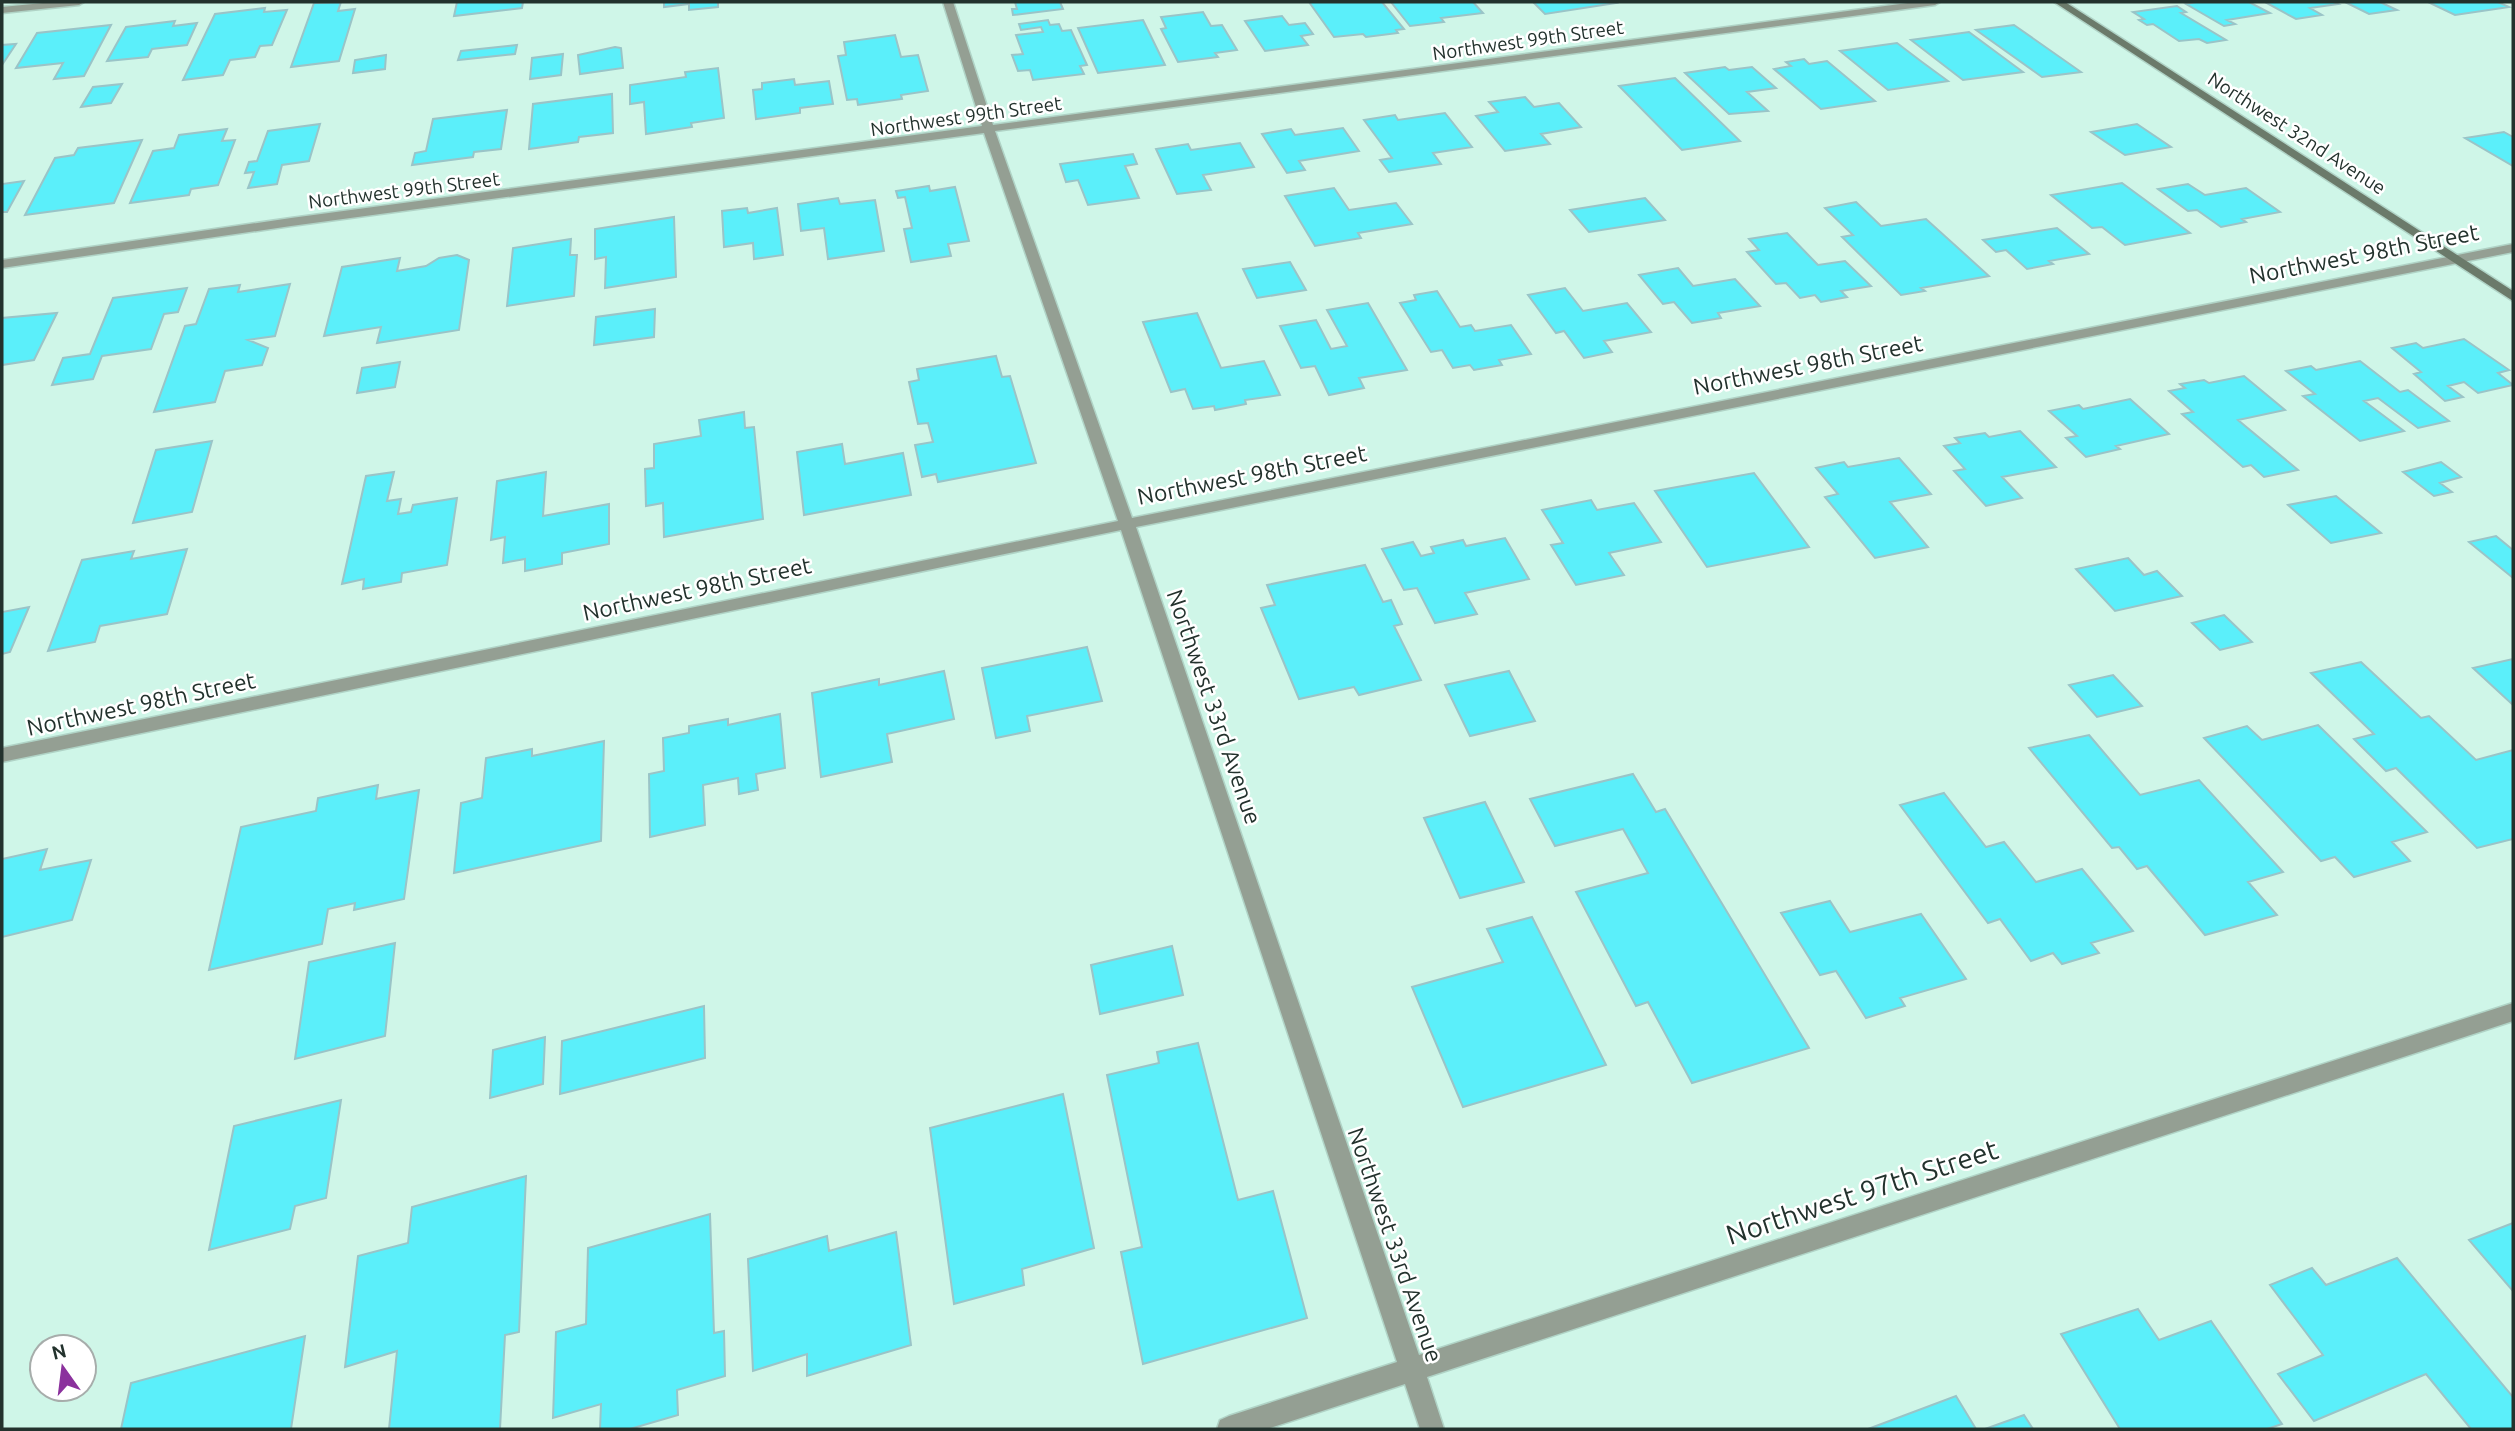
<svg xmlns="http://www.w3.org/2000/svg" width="2515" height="1431" font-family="Ubuntu,sans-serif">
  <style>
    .building { fill: #5beffa; stroke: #9ac4c7; stroke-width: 2 }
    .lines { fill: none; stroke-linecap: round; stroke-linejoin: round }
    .street-casing { stroke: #b0d3c6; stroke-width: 3 }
    .secondary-casing { stroke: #b0d3c6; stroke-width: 3 }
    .street { fill: #949f93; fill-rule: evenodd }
    .secondary { fill: #6b7a6a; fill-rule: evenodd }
    .labels { text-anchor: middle; stroke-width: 5; stroke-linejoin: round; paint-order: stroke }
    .far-street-label { font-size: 19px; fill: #23322d; stroke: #fff }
    .street-label { font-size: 23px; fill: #23322d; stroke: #fff }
    .near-street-label { font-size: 28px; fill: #23322d; stroke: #fff }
  </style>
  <rect width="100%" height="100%" fill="#cff6e8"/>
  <path class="building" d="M 341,2 L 338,11 L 355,9 L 339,61 L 291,67 L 314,3 Z
    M 457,2 L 523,2 L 522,8 L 454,16 Z
    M 664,2 L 718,2 L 718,7 L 689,10 L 689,4 L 664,7 Z
    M 1015,2 L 1060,2 L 1063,9 L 1013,15 L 1012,9 L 1017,9 Z
    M 1309,2 L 1382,2 L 1404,29 L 1396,30 L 1398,33 L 1366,37 L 1363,34 L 1334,37 Z
    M 1391,2 L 1473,2 L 1483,13 L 1441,18 L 1444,22 L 1410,26 Z
    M 1533,2 L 1614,2 L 1616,3 L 1545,14 Z
    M 2196,2 L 2249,2 L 2270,13 L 2227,20 L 2235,24 L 2224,26 L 2186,4 Z
    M 2265,2 L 2333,2 L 2338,4 L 2310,8 L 2322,15 L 2296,19 Z
    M 2345,2 L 2380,2 L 2397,10 L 2369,14 Z
    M 2428,2 L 2498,2 L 2509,7 L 2455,15 Z
    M 2177,6 L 2186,12 L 2181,13 L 2226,40 L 2207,43 L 2199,39 L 2179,41 L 2153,24 L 2147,25 L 2139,20 L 2144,19 L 2133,12 Z
    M 265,8 L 264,12 L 287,10 L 272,45 L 260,46 L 255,57 L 230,60 L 223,75 L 183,80 L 215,14 Z
    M 1203,12 L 1211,26 L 1222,25 L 1237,50 L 1215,53 L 1218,57 L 1178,62 L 1161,29 L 1166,28 L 1161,17 Z
    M 1282,16 L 1289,25 L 1305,23 L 1313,34 L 1301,36 L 1308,45 L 1265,51 L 1245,21 Z
    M 1048,20 L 1050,25 L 1059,24 L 1062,31 L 1071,30 L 1087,65 L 1080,66 L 1084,74 L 1033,80 L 1030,70 L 1018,71 L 1012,55 L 1023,54 L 1016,35 L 1043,32 L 1041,27 L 1021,30 L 1019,24 Z
    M 1143,20 L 1165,65 L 1098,73 L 1078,28 Z
    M 175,21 L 173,26 L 197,23 L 187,45 L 152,49 L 148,57 L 107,61 L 126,27 Z
    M 111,25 L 84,76 L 54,79 L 63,63 L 16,68 L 37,33 Z
    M 2014,25 L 2081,72 L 2042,77 L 1976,30 Z
    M 1969,32 L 2023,72 L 1963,80 L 1911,40 Z
    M 895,35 L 901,57 L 918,55 L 928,91 L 901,95 L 902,99 L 858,105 L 857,99 L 847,100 L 838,56 L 846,55 L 844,42 Z
    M 1897,43 L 1922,62 L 1948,81 L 1888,90 L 1840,51 Z
    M 16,44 L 2,65 L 2,45 Z
    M 517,45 L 515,54 L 458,60 L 461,51 Z
    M 615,47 L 621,48 L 623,68 L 580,74 L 578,55 Z
    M 563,54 L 561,75 L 530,79 L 532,58 Z
    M 386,55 L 385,69 L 353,73 L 355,60 Z
    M 1804,59 L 1809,64 L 1827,61 L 1875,101 L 1821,109 L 1774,69 L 1791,66 L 1786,62 Z
    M 1725,67 L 1729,70 L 1752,67 L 1776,88 L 1747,92 L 1768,111 L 1729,114 L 1685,73 Z
    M 718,68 L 724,118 L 691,123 L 692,127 L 646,134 L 644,102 L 630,104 L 630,85 L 686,77 L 685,72 Z
    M 1675,78 L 1740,141 L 1682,150 L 1619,86 Z
    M 794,79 L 795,85 L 829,81 L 833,104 L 800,108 L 800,113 L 756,119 L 753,90 L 762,89 L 762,83 Z
    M 122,84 L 111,103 L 81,107 L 93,87 Z
    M 612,94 L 613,133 L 579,137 L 578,142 L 529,149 L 533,104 Z
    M 1525,97 L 1534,107 L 1559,103 L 1581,127 L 1541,134 L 1550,144 L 1505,151 L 1476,116 L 1498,112 L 1489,102 Z
    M 507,110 L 501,149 L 474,152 L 473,157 L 412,165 L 415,153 L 426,151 L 433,119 Z
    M 1445,113 L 1472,147 L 1433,153 L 1441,164 L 1389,172 L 1380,160 L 1392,158 L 1364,120 L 1395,115 L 1398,120 Z
    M 320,124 L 309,161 L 282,165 L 277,184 L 248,188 L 254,172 L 245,173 L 249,162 L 257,161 L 268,131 Z
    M 2137,124 L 2171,147 L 2125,155 L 2091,132 Z
    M 1343,128 L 1359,151 L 1299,161 L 1305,170 L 1287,173 L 1262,134 L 1291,129 L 1295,135 Z
    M 227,129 L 222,141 L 235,140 L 218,185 L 191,189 L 189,195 L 130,203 L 153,151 L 174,148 L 179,135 Z
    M 2504,132 L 2513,137 L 2513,166 L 2465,138 Z
    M 142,140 L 114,203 L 25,215 L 55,158 L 74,155 L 78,148 Z
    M 1240,143 L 1254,167 L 1203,175 L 1211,190 L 1177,194 L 1156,149 L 1188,144 L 1191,150 Z
    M 1133,154 L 1137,164 L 1125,166 L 1139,198 L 1088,205 L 1078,180 L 1066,182 L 1060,164 Z
    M 24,181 L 7,212 L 2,212 L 2,184 Z
    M 2122,183 L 2190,233 L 2125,245 L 2102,227 L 2092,228 L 2051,195 Z
    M 2188,184 L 2205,195 L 2246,188 L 2280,212 L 2242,219 L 2246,222 L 2221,227 L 2197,210 L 2188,211 L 2158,189 Z
    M 929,186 L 930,191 L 955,187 L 969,241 L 948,244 L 951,256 L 911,262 L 904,229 L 912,228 L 905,197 L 898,198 L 896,191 Z
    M 1334,188 L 1349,210 L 1396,203 L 1412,224 L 1358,233 L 1361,238 L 1315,246 L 1285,196 Z
    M 838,198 L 840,204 L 875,200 L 884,251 L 828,259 L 824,228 L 801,231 L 798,204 Z
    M 1645,198 L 1665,220 L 1589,232 L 1570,210 Z
    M 1856,202 L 1881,226 L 1926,219 L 1989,276 L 1921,288 L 1925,291 L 1901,295 L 1842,237 L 1853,235 L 1825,208 Z
    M 747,208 L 748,213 L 777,208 L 783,255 L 754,259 L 753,243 L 724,247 L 722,211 Z
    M 674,217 L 676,277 L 605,288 L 606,257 L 595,259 L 595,229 Z
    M 2057,228 L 2089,254 L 2049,261 L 2053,264 L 2027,269 L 2006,250 L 1996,252 L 1983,240 Z
    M 1787,233 L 1818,265 L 1845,261 L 1871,286 L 1841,291 L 1847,297 L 1821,302 L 1815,295 L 1800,298 L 1786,283 L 1776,284 L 1747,252 L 1759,250 L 1749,239 Z
    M 571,239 L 570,255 L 577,255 L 574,296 L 507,306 L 513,248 Z
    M 457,255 L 469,260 L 459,330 L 377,343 L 381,327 L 324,336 L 342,267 L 400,258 L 397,271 L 426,266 L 439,258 Z
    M 1290,262 L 1306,290 L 1257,298 L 1243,269 Z
    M 1678,268 L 1693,286 L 1735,279 L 1760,306 L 1718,313 L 1721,318 L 1692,323 L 1674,302 L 1663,304 L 1639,275 Z
    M 290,284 L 275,336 L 248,340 L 268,348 L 262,365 L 225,371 L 215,402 L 154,412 L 185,326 L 196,324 L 209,289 L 240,285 L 238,292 Z
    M 187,288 L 178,312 L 164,314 L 151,349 L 102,356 L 93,379 L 52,385 L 63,358 L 90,354 L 113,298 Z
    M 1565,288 L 1583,311 L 1627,303 L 1651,332 L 1604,341 L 1612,352 L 1584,358 L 1564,331 L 1556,333 L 1528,295 Z
    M 1437,291 L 1460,327 L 1471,325 L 1475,331 L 1511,325 L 1531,354 L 1499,360 L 1502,365 L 1474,370 L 1470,365 L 1453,368 L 1442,350 L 1431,352 L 1400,303 L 1416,300 L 1414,295 Z
    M 1368,303 L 1407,370 L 1359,378 L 1364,388 L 1329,395 L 1315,366 L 1301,368 L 1280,326 L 1316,320 L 1331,349 L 1347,346 L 1327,310 Z
    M 655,309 L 654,337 L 594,345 L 596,317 Z
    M 57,313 L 34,360 L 2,365 L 2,318 Z
    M 1197,313 L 1221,368 L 1264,361 L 1280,395 L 1245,400 L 1246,404 L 1215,410 L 1214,406 L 1193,409 L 1185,389 L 1171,392 L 1143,322 Z
    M 2464,339 L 2509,370 L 2498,373 L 2513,385 L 2478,393 L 2464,382 L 2448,386 L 2463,397 L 2445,401 L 2414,374 L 2421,372 L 2392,348 L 2416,343 L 2423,348 Z
    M 996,356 L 1002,377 L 1010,376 L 1036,463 L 938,482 L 936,474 L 922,477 L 915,445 L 933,442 L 928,423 L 918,424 L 909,382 L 919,380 L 917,369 Z
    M 2360,361 L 2400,392 L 2408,390 L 2449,421 L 2418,428 L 2378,398 L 2364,401 L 2404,431 L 2360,441 L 2303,396 L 2315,394 L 2286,371 L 2311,366 L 2316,370 Z
    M 400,362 L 395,387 L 357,393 L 362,368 Z
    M 2244,376 L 2285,410 L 2238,420 L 2298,470 L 2264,477 L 2251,465 L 2243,467 L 2182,414 L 2193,412 L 2169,391 L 2185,388 L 2180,384 L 2204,380 L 2209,383 Z
    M 2130,399 L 2169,434 L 2116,446 L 2120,449 L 2086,457 L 2066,438 L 2077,436 L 2049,411 L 2079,405 L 2083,409 Z
    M 744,412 L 745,428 L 754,427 L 763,519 L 664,537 L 663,503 L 646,506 L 645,469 L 654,468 L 654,444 L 701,436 L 699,420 Z
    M 2020,431 L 2056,467 L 2002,477 L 2022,498 L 1986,506 L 1954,471 L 1965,469 L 1944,446 L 1960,443 L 1955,438 L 1985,433 L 1989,437 Z
    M 212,441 L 192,512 L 133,523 L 156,450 Z
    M 842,444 L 845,464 L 903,453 L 911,495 L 804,515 L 797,452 Z
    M 1899,458 L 1931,494 L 1890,502 L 1928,547 L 1875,558 L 1825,497 L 1838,494 L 1816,468 L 1844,462 L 1848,467 Z
    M 2441,462 L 2461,477 L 2440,483 L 2452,492 L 2434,496 L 2403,472 Z
    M 394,472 L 387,501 L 401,499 L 398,514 L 411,512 L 413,505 L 457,498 L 447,565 L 402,573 L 401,582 L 363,589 L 364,579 L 342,584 L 366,476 Z
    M 546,472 L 543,516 L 609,504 L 609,544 L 562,553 L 562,564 L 525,571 L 525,559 L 503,563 L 505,537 L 491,540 L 497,481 Z
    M 1754,473 L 1809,547 L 1707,567 L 1655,491 Z
    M 2336,496 L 2381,533 L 2331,543 L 2288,505 Z
    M 1591,500 L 1597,510 L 1634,503 L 1661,542 L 1609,553 L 1624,575 L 1576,585 L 1551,545 L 1563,543 L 1542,510 Z
    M 2496,536 L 2513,550 L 2513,578 L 2469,542 Z
    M 1505,538 L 1529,579 L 1465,593 L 1477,614 L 1435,623 L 1417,588 L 1404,590 L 1382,549 L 1413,542 L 1421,556 L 1434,553 L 1431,547 L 1463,540 L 1466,546 Z
    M 187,549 L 167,614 L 100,626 L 95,642 L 48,651 L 82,560 L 134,551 L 131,559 Z
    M 2128,558 L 2144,575 L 2157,571 L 2182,596 L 2115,611 L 2076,569 Z
    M 1365,565 L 1383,602 L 1391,600 L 1402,624 L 1394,626 L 1421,680 L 1359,695 L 1354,687 L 1299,699 L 1261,608 L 1275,605 L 1267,585 Z
    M 29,607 L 10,652 L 2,654 L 2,612 Z
    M 2224,615 L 2252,642 L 2220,650 L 2192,623 Z
    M 1087,647 L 1102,701 L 1027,716 L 1030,731 L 996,738 L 982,668 Z
    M 2513,659 L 2513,705 L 2473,668 Z
    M 2361,662 L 2421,718 L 2429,716 L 2476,760 L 2513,750 L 2513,839 L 2477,848 L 2396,768 L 2386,771 L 2354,739 L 2374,734 L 2311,673 Z
    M 944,671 L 954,719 L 887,734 L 892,762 L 821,777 L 812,693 L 879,679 L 879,685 Z
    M 1509,671 L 1535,721 L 1470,736 L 1445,685 Z
    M 2113,675 L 2142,706 L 2097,717 L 2069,685 Z
    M 780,714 L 785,768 L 756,774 L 758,790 L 739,794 L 738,778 L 703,785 L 705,825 L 650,837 L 649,774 L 664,771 L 663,738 L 689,733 L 689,726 L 728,719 L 728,725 Z
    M 2318,725 L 2427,832 L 2392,842 L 2410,861 L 2354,877 L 2335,857 L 2321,861 L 2204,738 L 2247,726 L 2262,740 Z
    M 2089,735 L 2140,795 L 2199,780 L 2283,872 L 2248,882 L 2277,915 L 2205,935 L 2147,866 L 2137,869 L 2119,847 L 2112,848 L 2029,748 Z
    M 604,741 L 601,841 L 454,873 L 461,803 L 482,798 L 486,758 L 532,749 L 532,756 Z
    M 1633,774 L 1656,812 L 1665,809 L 1809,1048 L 1692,1083 L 1648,1002 L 1636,1006 L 1576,892 L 1648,873 L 1623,829 L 1555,846 L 1530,799 Z
    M 378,785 L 376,799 L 419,790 L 404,899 L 354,910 L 355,903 L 328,909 L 322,944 L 209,970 L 241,827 L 316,811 L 318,798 Z
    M 1944,793 L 1986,847 L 2004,842 L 2036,882 L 2082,869 L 2133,931 L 2091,943 L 2099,953 L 2062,964 L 2053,953 L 2031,961 L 2000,919 L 1988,923 L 1900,805 Z
    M 1485,802 L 1524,882 L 1460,898 L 1424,818 Z
    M 47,849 L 40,870 L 91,860 L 72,920 L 2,937 L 2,859 Z
    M 1830,901 L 1850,932 L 1921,914 L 1966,979 L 1900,998 L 1905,1006 L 1866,1018 L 1836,971 L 1820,975 L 1781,913 Z
    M 1532,917 L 1606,1065 L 1463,1107 L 1412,987 L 1503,962 L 1487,929 Z
    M 395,943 L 385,1036 L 295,1059 L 309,962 Z
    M 1172,946 L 1183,995 L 1100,1014 L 1091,965 Z
    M 704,1006 L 705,1058 L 560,1094 L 562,1041 Z
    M 545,1037 L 543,1084 L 490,1098 L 493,1050 Z
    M 1198,1043 L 1238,1200 L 1273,1191 L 1307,1318 L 1143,1364 L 1121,1252 L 1142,1247 L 1107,1075 L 1159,1063 L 1157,1052 Z
    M 1063,1094 L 1094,1248 L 1022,1269 L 1024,1285 L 954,1304 L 930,1128 Z
    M 341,1100 L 326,1198 L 295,1206 L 290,1229 L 209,1250 L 234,1126 Z
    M 526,1176 L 519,1332 L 505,1335 L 500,1429 L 389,1429 L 397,1351 L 345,1367 L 358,1256 L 408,1243 L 412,1207 Z
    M 710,1214 L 714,1333 L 724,1331 L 725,1376 L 677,1390 L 678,1415 L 630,1429 L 600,1429 L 601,1404 L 553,1418 L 556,1332 L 586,1324 L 588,1248 Z
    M 2513,1223 L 2513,1291 L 2469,1240 Z
    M 896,1232 L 911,1345 L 807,1376 L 807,1354 L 753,1371 L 748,1259 L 827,1236 L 829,1251 Z
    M 2397,1258 L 2513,1397 L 2513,1429 L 2471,1429 L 2426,1374 L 2314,1421 L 2278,1374 L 2323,1355 L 2270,1285 L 2312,1268 L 2326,1285 Z
    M 2138,1309 L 2159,1340 L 2211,1321 L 2282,1424 L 2267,1429 L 2120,1429 L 2061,1334 Z
    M 305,1336 L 291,1429 L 121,1429 L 131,1383 Z
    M 1956,1396 L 1976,1429 L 1868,1429 Z
    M 2024,1415 L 2033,1429 L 1985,1429 Z"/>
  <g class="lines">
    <g class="street-casing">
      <path id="street" d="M 53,2 L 84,2 L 79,5 L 2,13 L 2,7 Z
        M 943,2 L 953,2 L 993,125 L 1915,2 L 1940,2 L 1935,5 L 995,131 L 1132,518 L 2513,244 L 2513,252 L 1136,527 L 1419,1355 L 2513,1003 L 2513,1021 L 1427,1377 L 1444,1429 L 1420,1429 L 1405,1384 L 1267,1429 L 1217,1429 L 1220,1420 L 1229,1416 L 1397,1362 L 1121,530 L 2,762 L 2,748 L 1118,521 L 984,133 L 291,226 L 2,268 L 2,260 L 291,218 L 982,126 Z"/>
    </g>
    <g class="secondary-casing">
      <path id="secondary" d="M 2054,2 L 2065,2 L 2513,291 L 2513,301 Z"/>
    </g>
    <use href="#street" class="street"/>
    <use href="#secondary" class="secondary"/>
  </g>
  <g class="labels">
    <g class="far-street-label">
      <text transform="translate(1528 40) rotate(-8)" y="7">Northwest 99th Street</text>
      <text transform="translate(966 116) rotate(-8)" y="7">Northwest 99th Street</text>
      <text transform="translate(2297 133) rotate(33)" y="7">Northwest 32nd Avenue</text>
      <text transform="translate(404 190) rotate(-7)" y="7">Northwest 99th Street</text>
    </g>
    <g class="street-label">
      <text transform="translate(2364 254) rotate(-11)" y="8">Northwest 98th Street</text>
      <text transform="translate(1808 365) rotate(-11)" y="8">Northwest 98th Street</text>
      <text transform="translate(1252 475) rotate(-11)" y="8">Northwest 98th Street</text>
      <text transform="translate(697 589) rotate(-12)" y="8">Northwest 98th Street</text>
      <text transform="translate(141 704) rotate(-12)" y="8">Northwest 98th Street</text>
      <text transform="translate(1214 707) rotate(71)" y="8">Northwest 33rd Avenue</text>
      <text transform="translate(1395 1245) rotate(71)" y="8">Northwest 33rd Avenue</text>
    </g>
    <g class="near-street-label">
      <text transform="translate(1862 1192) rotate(-18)" y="10">Northwest 97th Street</text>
    </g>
  </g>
  <rect width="2515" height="1431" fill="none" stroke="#23322d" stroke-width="7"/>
  <g transform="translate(63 1368) rotate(346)"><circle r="33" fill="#ffffff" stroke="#a7adab" stroke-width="2"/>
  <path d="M0-5L12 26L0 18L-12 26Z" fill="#8b319d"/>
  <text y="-10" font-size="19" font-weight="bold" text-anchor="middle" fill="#23322d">N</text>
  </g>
</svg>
